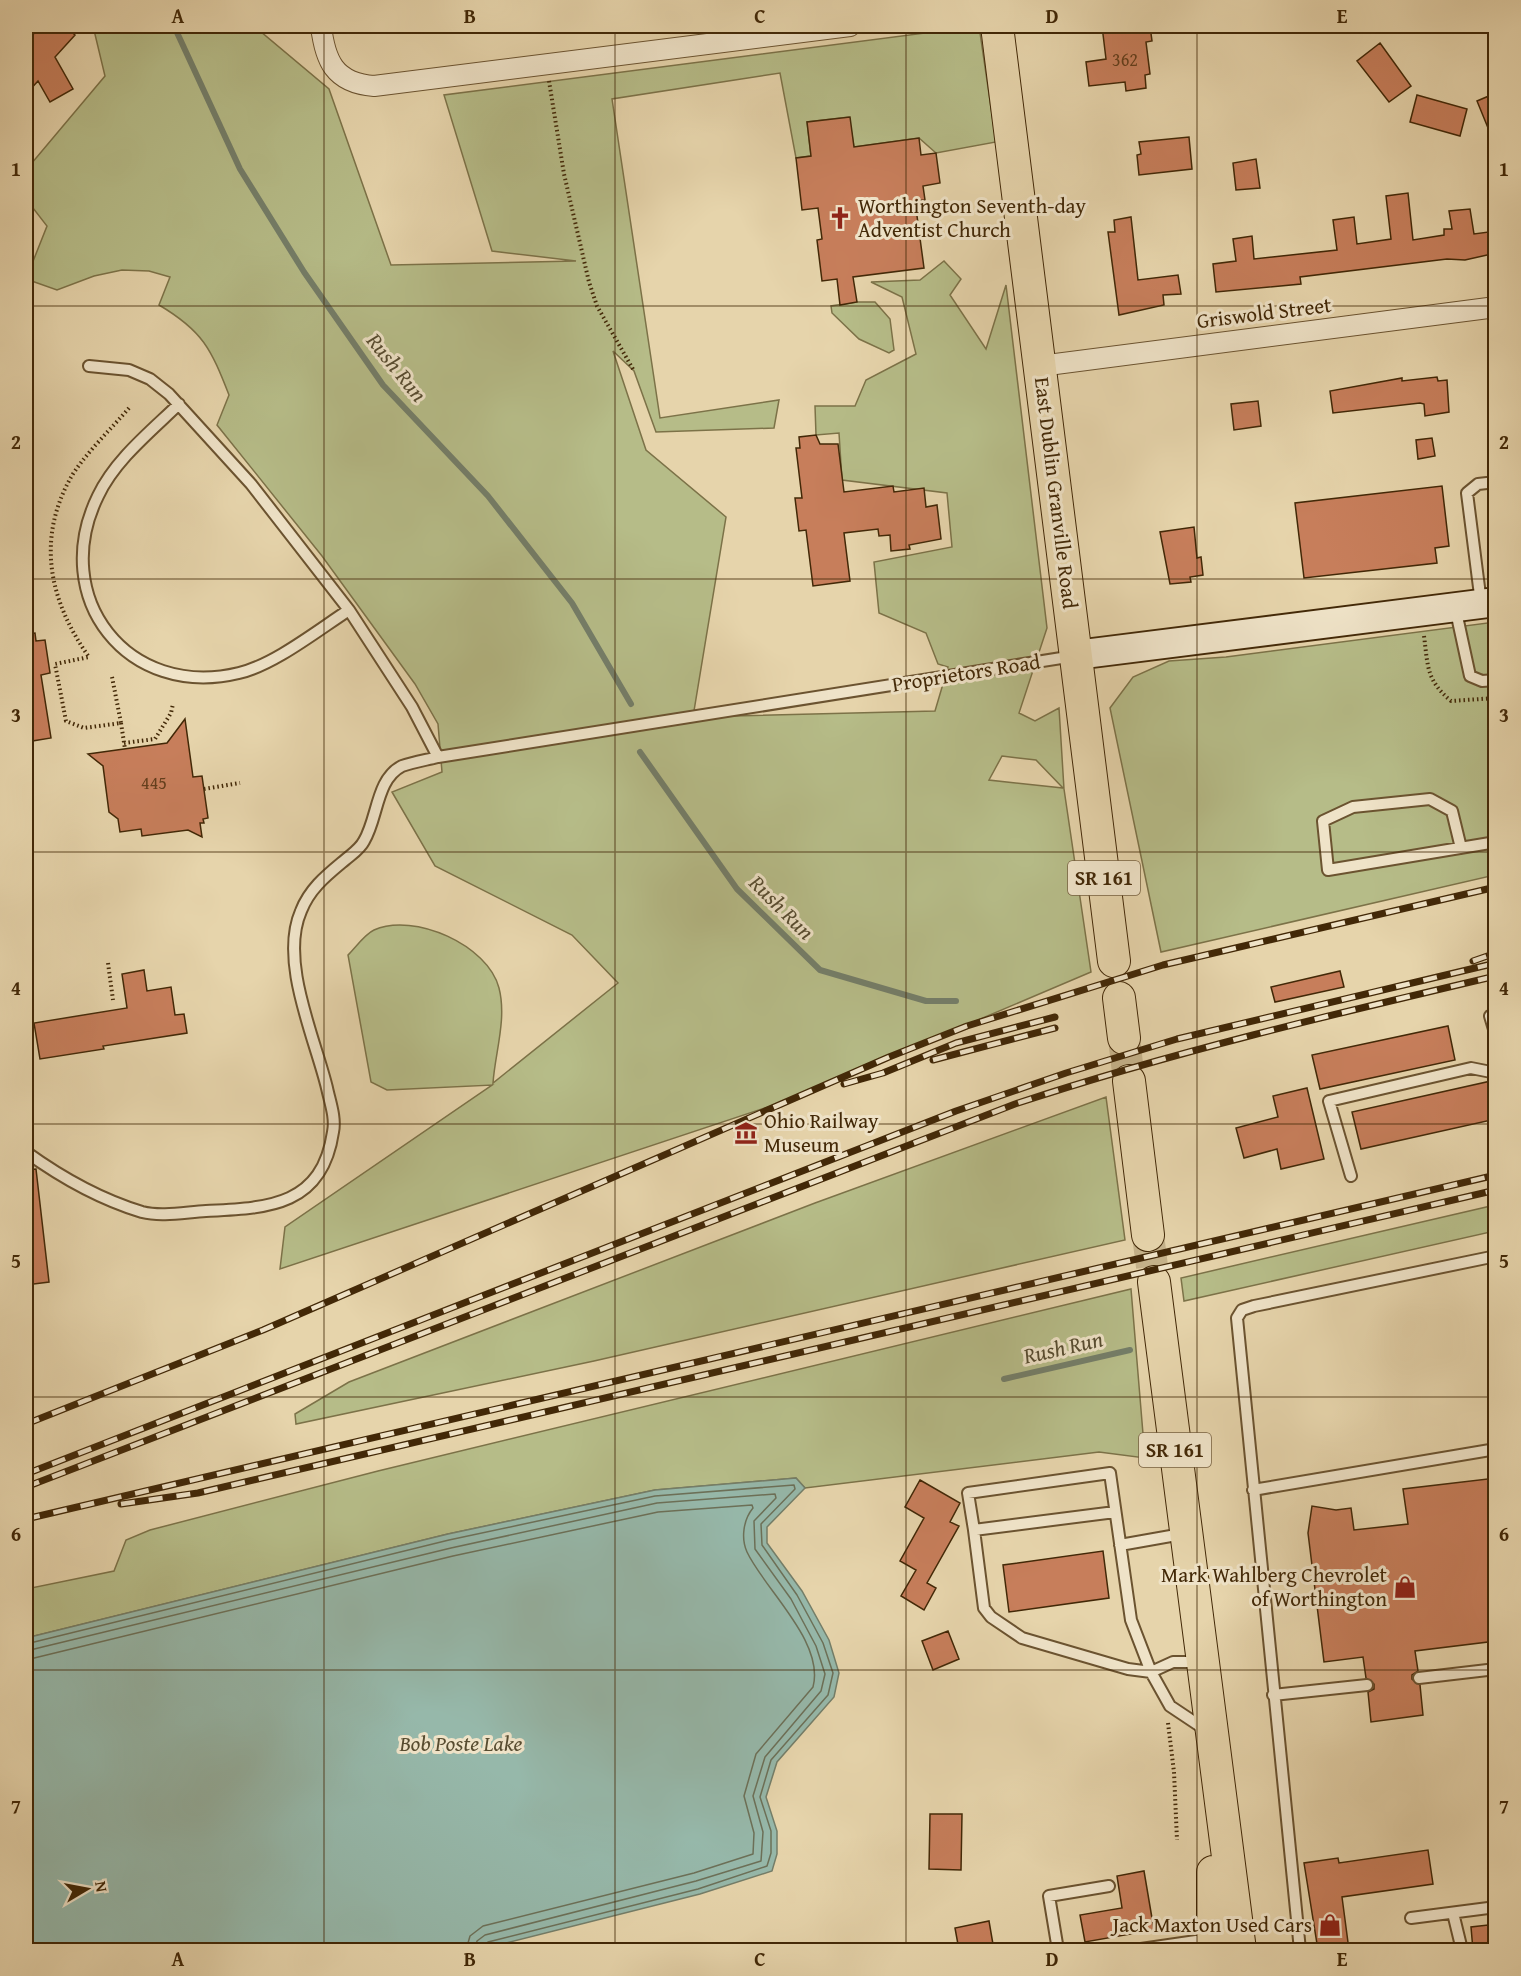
<svg xmlns="http://www.w3.org/2000/svg" width="1521" height="1976" font-family="'Gentium Book Plus',serif">
  <style>
    .green { fill: #b6bc88; stroke: #7c7248; stroke-width: 1.5; fill-rule: evenodd }
    .water { fill: #96b8aa; stroke: #747e69; stroke-width: 1.5 }
    .lines { fill: none; stroke-linecap: round; stroke-linejoin: round }
    .shore { stroke: #6c7058; stroke-width: 1.5 }
    .stream { stroke: #747e69; stroke-width: 6 }
    .building { fill: #c77e5b; stroke: #422807; stroke-width: 1.5 }
    .primary-tunnel { stroke: #c5b28a; stroke-width: 32; stroke-dasharray: 32 16; stroke-linecap: butt }
    .lane-casing { stroke: #6b5330; stroke-width: 14 }
    .street-casing { stroke: #6b5330; stroke-width: 22 }
    .secondary-casing { stroke: #422807; stroke-width: 32 }
    .primary-casing { stroke: #422807; stroke-width: 34 }
    .path { stroke: #422807; stroke-width: 4; stroke-dasharray: 1.5 3; stroke-linecap: butt }
    .lane { stroke: #efe3c8; stroke-width: 10 }
    .street { stroke: #efe3c8; stroke-width: 20 }
    .secondary { stroke: #efe3c8; stroke-width: 28 }
    .primary { stroke: #e6d4ab; stroke-width: 32 }
    .rail-casing { stroke: #422807; stroke-width: 7 }
    .rail { stroke: #efe3c8; stroke-width: 4.5; stroke-dasharray: 14; stroke-linecap: butt }
    .grid { fill: none; stroke: #422807; stroke-width: 1.5; stroke-opacity: 0.55 }
    .labels { text-anchor: middle; stroke-width: 6; stroke-linejoin: round; paint-order: stroke }
    .number-label { font-size: 18px; fill: #633e1c }
    .shield { fill: #efe3c8; stroke: #766041; stroke-width: 1.5 }
    .shield-label { font-size: 20px; font-weight: bold; fill: #422807 }
    .poi-label { font-size: 21px; fill: #422807; stroke: #efe3c8; text-anchor: start }
    .street-label { font-size: 21px; fill: #422807; stroke: #efe3c8 }
    .water-label { font-size: 22px; font-style: italic; fill: #574c30; stroke: #efe3c8 }
    .neatline { fill: none; stroke: #422807; stroke-width: 2 }
    .grid-label { font-size: 20px; text-anchor: middle; font-weight: bold; fill: #422807 }
  </style>
  <rect width="100%" height="100%" fill="#e6d4ab"/>
  <filter id="stains"><feTurbulence type="fractalNoise" baseFrequency=".00333" numOctaves="4"/><feColorMatrix values="0 0 0 0 .2 0 0 0 0 .09 0 0 0 0 .02 0 0 0 .5 -.17"/></filter>
  <radialGradient id="worn" r=".72"><stop offset=".6" stop-color="#630" stop-opacity="0"/><stop offset="1" stop-color="#630" stop-opacity=".3"/></radialGradient>
  <path class="green" d="M 93,26 L 254,26 L 329,89 L 391,265 L 576,261 L 492,251 L 444,95 L 979,26 L 996,142 L 936,153 L 919,138 L 854,147 L 849,117 L 807,122 L 811,156 L 796,158 L 780,73 L 612,99 L 660,418 L 779,400 L 774,428 L 656,432 L 634,371 L 613,351 L 646,450 L 726,517 L 693,717 L 935,711 L 948,667 L 938,664 L 926,633 L 879,613 L 874,562 L 952,547 L 947,493 L 842,480 L 839,433 L 816,435 L 815,406 L 855,406 L 866,380 L 916,354 L 902,297 L 871,282 L 920,280 L 944,261 L 961,279 L 950,295 L 986,349 L 1006,285 L 1047,628 L 1019,713 L 1035,721 L 1059,708 L 1064,789 L 1091,972 L 792,1099 L 280,1269 L 285,1227 L 492,1085 L 387,1090 L 371,1082 L 348,955 C 355,948 365,934 374,930 C 414,912 488,945 499,988 C 507,1019 495,1053 493,1083 L 618,983 L 572,935 L 435,866 L 392,792 L 442,772 L 438,724 L 415,684 L 322,556 L 217,425 L 229,395 C 211,349 203,331 159,305 L 170,277 L 149,271 L 122,270 L 94,276 L 57,290 L 26,279 L 47,226 L 26,199 L 26,170 L 105,76 ZM 1002,756 L 1036,760 L 1063,788 L 989,780 Z
    M 857,302 L 875,302 L 890,319 L 894,350 L 889,353 L 859,339 L 832,313 L 831,306 Z
    M 1495,622 L 1495,875 L 1161,952 L 1110,708 L 1133,677 L 1169,661 L 1226,657 Z
    M 1106,1097 L 1125,1240 L 594,1361 L 296,1424 L 295,1414 L 349,1382 L 815,1203 Z
    M 1495,1205 L 1495,1231 L 1184,1301 L 1181,1278 Z
    M 1131,1289 L 1145,1458 L 1099,1452 L 805,1488 L 796,1478 L 655,1490 L 448,1534 L 26,1638 L 26,1589 L 114,1571 L 126,1540 L 150,1530 L 378,1471 Z"/>
  <path class="water" d="M 796,1478 L 805,1488 L 767,1527 L 767,1543 L 802,1591 L 829,1640 L 839,1673 L 834,1697 L 777,1762 L 766,1797 L 777,1831 L 777,1854 L 772,1871 L 700,1894 L 478,1950 L 26,1950 L 26,1638 L 448,1534 L 655,1490 Z"/>
  <g class="lines">
    <path class="shore" d="M 26,1644 L 449,1540 L 655,1496 L 794,1485 L 795,1489 L 761,1524 L 762,1545 L 797,1595 L 823,1643 L 833,1673 L 828,1695 L 771,1760 L 760,1797 L 771,1831 L 771,1853 L 767,1866 L 698,1889 L 488,1942 L 482,1950
      M 26,1651 L 451,1548 L 657,1503 L 775,1494 L 776,1498 L 754,1521 L 755,1549 L 791,1599 L 816,1646 L 825,1674 L 821,1691 L 765,1757 L 753,1796 L 763,1832 L 761,1861 L 696,1881 L 485,1935 L 477,1941 L 475,1950
      M 26,1660 L 453,1556 L 658,1512 L 752,1505 L 753,1508 C 743,1520 741,1539 747,1552 C 765,1590 825,1642 813,1687 L 756,1754 L 744,1796 L 754,1833 L 753,1854 L 694,1873 L 483,1926 L 470,1936 L 466,1950"/>
    <path class="stream" d="M 174,26 L 240,169 L 304,272 L 383,385 L 488,496 L 572,603 L 631,704
      M 640,752 L 737,889 L 820,970 L 926,1001 L 956,1001
      M 1004,1379 L 1130,1350"/>
  </g>
  <path class="building" d="M 41,26 L 65,26 L 75,35 L 55,57 L 73,89 L 50,102 L 38,81 L 26,94 L 26,42 Z
    M 1102,26 L 1150,26 L 1152,41 L 1146,42 L 1150,74 L 1145,75 L 1146,88 L 1126,91 L 1125,82 L 1089,86 L 1086,62 L 1106,59 Z
    M 1380,43 L 1411,86 L 1389,102 L 1357,61 Z
    M 1496,93 L 1496,145 L 1495,145 L 1477,101 Z
    M 1417,95 L 1467,109 L 1460,136 L 1410,122 Z
    M 850,117 L 854,147 L 919,138 L 921,155 L 936,153 L 940,183 L 923,186 L 925,200 L 915,201 L 924,268 L 853,277 L 857,302 L 840,305 L 837,279 L 822,281 L 817,240 L 822,239 L 818,208 L 802,210 L 796,158 L 811,156 L 807,122 Z
    M 1189,137 L 1192,169 L 1139,175 L 1137,155 L 1141,154 L 1139,142 Z
    M 1256,159 L 1260,188 L 1236,190 L 1233,163 Z
    M 1408,193 L 1413,240 L 1444,235 L 1444,229 L 1452,229 L 1449,211 L 1470,209 L 1474,234 L 1496,231 L 1496,253 L 1465,260 L 1447,259 L 1300,277 L 1301,284 L 1216,292 L 1213,264 L 1236,261 L 1233,239 L 1252,236 L 1254,259 L 1337,250 L 1333,220 L 1354,217 L 1357,244 L 1391,239 L 1386,196 Z
    M 1131,217 L 1138,280 L 1178,275 L 1181,294 L 1163,295 L 1164,305 L 1119,315 L 1108,232 L 1115,232 L 1114,220 Z
    M 1437,377 L 1438,381 L 1447,380 L 1449,412 L 1425,416 L 1424,404 L 1420,403 L 1333,413 L 1330,391 L 1402,378 L 1402,381 Z
    M 1258,401 L 1261,426 L 1234,430 L 1231,404 Z
    M 816,435 L 820,444 L 838,444 L 844,492 L 893,486 L 894,492 L 924,488 L 926,507 L 937,505 L 941,539 L 909,545 L 910,549 L 891,551 L 890,535 L 879,536 L 878,529 L 844,533 L 850,581 L 813,586 L 806,530 L 799,531 L 795,498 L 802,498 L 796,448 L 800,448 L 799,437 Z
    M 1432,438 L 1435,456 L 1418,459 L 1416,440 Z
    M 1442,486 L 1449,546 L 1435,548 L 1437,563 L 1304,578 L 1295,503 Z
    M 1194,527 L 1197,558 L 1201,557 L 1203,575 L 1190,577 L 1191,582 L 1170,584 L 1160,532 Z
    M 35,633 L 36,641 L 45,640 L 50,673 L 41,675 L 51,738 L 26,742 L 26,634 Z
    M 185,719 L 193,777 L 202,776 L 208,818 L 203,819 L 204,823 L 200,823 L 202,837 L 188,830 L 142,836 L 141,829 L 120,832 L 118,819 L 109,812 L 103,766 L 88,754 L 167,743 Z
    M 144,970 L 147,991 L 171,987 L 175,1015 L 184,1014 L 187,1033 L 103,1046 L 104,1049 L 40,1059 L 34,1023 L 127,1008 L 122,974 Z
    M 1340,971 L 1344,987 L 1275,1002 L 1271,987 Z
    M 1448,1026 L 1455,1060 L 1320,1089 L 1312,1055 Z
    M 1491,1081 L 1496,1101 L 1496,1119 L 1361,1149 L 1352,1112 Z
    M 1307,1088 L 1324,1159 L 1281,1169 L 1277,1149 L 1244,1158 L 1236,1128 L 1278,1117 L 1273,1096 Z
    M 36,1169 L 49,1282 L 26,1285 L 26,1170 Z
    M 1496,1478 L 1496,1641 L 1415,1651 L 1418,1671 L 1412,1675 L 1412,1679 L 1420,1685 L 1423,1715 L 1371,1722 L 1368,1692 L 1374,1689 L 1374,1684 L 1366,1678 L 1363,1657 L 1324,1662 L 1308,1533 L 1312,1506 L 1336,1510 L 1351,1508 L 1354,1530 L 1408,1524 L 1403,1489 Z
    M 920,1480 L 960,1503 L 950,1522 L 959,1526 L 927,1583 L 936,1588 L 924,1610 L 901,1596 L 916,1570 L 900,1561 L 924,1518 L 905,1507 Z
    M 1103,1551 L 1109,1598 L 1009,1612 L 1003,1565 Z
    M 948,1631 L 959,1659 L 933,1670 L 922,1641 Z
    M 930,1814 L 962,1814 L 961,1870 L 929,1869 Z
    M 1428,1850 L 1433,1884 L 1342,1897 L 1349,1950 L 1318,1950 L 1304,1863 L 1338,1858 L 1339,1863 Z
    M 1144,1871 L 1154,1930 L 1085,1942 L 1080,1915 L 1122,1908 L 1117,1876 Z
    M 989,1921 L 994,1950 L 959,1950 L 955,1928 Z
    M 1488,1925 L 1490,1933 L 1496,1932 L 1496,1950 L 1473,1950 L 1471,1927 Z"/>
  <g class="lines">
    <path class="primary-tunnel" d="M 1124,1038 L 1129,1081
      M 1148,1235 L 1154,1282"/>
    <g class="lane-casing">
      <path id="lane" d="M 89,366 L 129,370 L 150,379 L 169,394 L 251,484 L 349,610 L 412,707 L 438,757
        M 179,404 C 150,432 115,460 98,496 C 48,598 128,700 239,673 C 274,665 318,630 349,610
        M 1481,603 L 1467,493 L 1478,484 L 1496,482
        M 1455,607 L 1470,676 L 1482,681 L 1496,680
        M 1461,848 L 1452,811 L 1430,799 L 1353,807 L 1323,821 L 1328,870 L 1496,842
        M 1496,1014 L 1490,1016 L 1496,1036
        M 26,1152 C 62,1178 99,1199 142,1212 C 162,1217 186,1212 206,1211 C 267,1208 322,1207 333,1132 C 336,1118 330,1102 327,1088 C 315,1038 279,961 301,911 C 310,888 327,875 345,860 C 352,854 360,849 364,841 C 378,818 376,779 402,766 C 413,762 426,760 438,757 L 1074,656
        M 1351,1176 L 1329,1101 L 1471,1068 L 1496,1073
        M 1253,1490 L 1496,1449
        M 974,1530 L 984,1608 L 991,1617 L 1022,1638 L 1128,1669 L 1151,1672 L 1131,1620 L 1110,1473 L 968,1493 L 974,1530 L 1115,1512
        M 1120,1545 L 1182,1534
        M 1201,1662 L 1173,1662 L 1151,1672 L 1170,1706 L 1206,1730
        M 1419,1678 L 1496,1669
        M 1273,1695 L 1367,1685
        M 1453,1913 L 1462,1950
        M 1411,1918 L 1496,1907
        M 1058,1950 L 1049,1896 L 1109,1886
        M 1134,1950 L 1210,1939
        M 1300,1950 L 1237,1318 L 1242,1310 L 1254,1306 L 1496,1256"/>
    </g>
    <g class="street-casing">
      <path id="street" d="M 321,26 C 325,60 334,83 374,86 L 850,26
        M 1040,366 L 1496,307"/>
    </g>
    <g class="secondary-casing">
      <path id="secondary" d="M 1076,655 L 1496,602"/>
    </g>
    <g class="primary-casing">
      <path id="primary" d="M 997,26 L 1114,961
        M 1119,998 L 1124,1038
        M 1129,1081 L 1148,1235
        M 1154,1282 L 1240,1950
        M 1213,1872 L 1213,1950"/>
    </g>
    <path class="path" d="M 549,81 L 564,174 L 589,282 L 597,306 L 634,371
      M 1424,636 C 1428,666 1426,680 1451,701 L 1496,698
      M 26,638 L 26,639
      M 112,677 L 121,723 L 84,728 L 66,721 L 55,664 L 89,657 C 50,602 36,541 70,479 C 82,457 112,428 129,408
      M 121,723 L 125,749
      M 124,743 L 155,739 L 171,713 L 173,704
      M 204,789 L 240,783
      M 108,963 L 113,1000
      M 1168,1723 L 1174,1772 L 1177,1840"/>
    <use href="#lane" class="lane"/>
    <use href="#street" class="street"/>
    <use href="#secondary" class="secondary"/>
    <use href="#primary" class="primary"/>
    <g class="rail-casing">
      <path id="rail" d="M 1473,961 L 1496,953
        M 933,1060 L 1055,1028
        M 844,1084 L 883,1073 L 956,1043 L 1055,1017
        M 26,1424 L 263,1330 L 889,1057 L 967,1026 L 1163,965 L 1496,887
        M 26,1474 L 956,1111 L 1066,1073 L 1177,1039 L 1496,963
        M 26,1487 L 1015,1104 C 1173,1052 1334,1014 1496,976
        M 121,1504 L 198,1493 L 1496,1190
        M 26,1519 L 1496,1175"/>
    </g>
    <use href="#rail" class="rail"/>
  </g>
  <path class="grid" d="M 324,26 L 324,1950M 615,26 L 615,1950M 906,26 L 906,1950M 1197,26 L 1197,1950M 26,306 L 1496,306M 26,579 L 1496,579M 26,852 L 1496,852M 26,1124 L 1496,1124M 26,1397 L 1496,1397M 26,1670 L 1496,1670"/>
  <defs>
    <g id="church-bare" transform="scale(1.8)"><path d="M-1.2-6h2.4v3.5h3.3v2.4h-3.3V6h-2.4V-.1h-3.3v-2.4h3.3Z" fill="#8f2418" stroke="#efe3c8" stroke-width="2.5" paint-order="stroke"/></g>
    <g id="museum-bare" transform="scale(1.8)"><path d="M0-6L6-3V-2H-6V-3ZM-5-1h2V3h-2ZM-1-1h2V3h-2ZM3-1h2V3H3ZM-6 4H6V6H-6Z" fill="#8f2418" stroke="#efe3c8" stroke-width="2.5" paint-order="stroke"/></g>
    <g id="shop-bare" transform="scale(1.8)"><path d="M-5-2.5h2.3a2.7 3.5 0 0 1 5.4 0H5L5.5 6h-11ZM-1.5-2.5h3a1.5 2.3 0 0 0-3 0Z" fill="#8f2418" stroke="#efe3c8" stroke-width="2.5" paint-order="stroke"/></g>
  </defs>
  <g fill-rule="evenodd">
    <use href="#church-bare" x="840" y="218"/>
    <use href="#museum-bare" x="746" y="1133"/>
    <use href="#shop-bare" x="1405" y="1587"/>
    <use href="#shop-bare" x="1330" y="1925"/>
  </g>
  <g class="labels">
    <g class="number-label">
      <text x="1125" y="66">362</text>
      <text x="154" y="789">445</text>
    </g>
    <g class="shield">
      <rect x="1068" y="861" width="72" height="34" rx="4.5"/>
      <rect x="1139" y="1433" width="72" height="34" rx="4.5"/>
    </g>
    <g class="shield-label">
      <text x="1104" y="885">SR 161</text>
      <text x="1175" y="1457">SR 161</text>
    </g>
    <g class="poi-label">
      <text x="858" y="213">Worthington Seventh-day<tspan x="858" dy="24">Adventist Church</tspan></text>
      <text x="764" y="1128">Ohio Railway<tspan x="764" dy="24">Museum</tspan></text>
      <text x="1387" y="1582" text-anchor="end">Mark Wahlberg Chevrolet<tspan x="1387" dy="24">of Worthington</tspan></text>
      <text x="1312" y="1932" text-anchor="end">Jack Maxton Used Cars</text>
    </g>
    <g class="street-label">
      <text transform="translate(1264 313) rotate(-7)" y="7">Griswold Street</text>
      <text transform="translate(1056 493) rotate(83)" y="7">East Dublin Granville Road</text>
      <text transform="translate(966 673) rotate(-9)" y="7">Proprietors Road</text>
    </g>
    <g class="water-label">
      <text transform="translate(397 367) rotate(51)" y="8">Rush Run</text>
      <text transform="translate(782 907) rotate(45)" y="8">Rush Run</text>
      <text transform="translate(1063 1347) rotate(-13)" y="8">Rush Run</text>
      <text x="461" y="1751">Bob Poste Lake</text>
    </g>
  </g>
  <rect width="1521" height="1976" fill="none" stroke="#e6d4ab" stroke-width="66"/>
  <g transform="translate(87 1889) rotate(80)" stroke="#efe3c8" stroke-width="4.5" paint-order="stroke">
  <path d="M0-4.5L10 22L0 15L-10 22Z" fill="#422807"/>
  <text y="-9" font-size="16" font-weight="bold" text-anchor="middle" fill="#422807">N</text>
  </g>
  <rect x="33" y="33" width="1455" height="1910" class="neatline"/>
  <g class="grid-label">
    <text x="178" y="23">A</text>
    <text x="470" y="23">B</text>
    <text x="760" y="23">C</text>
    <text x="1052" y="23">D</text>
    <text x="1342" y="23">E</text>
    <text x="16" y="176">1</text>
    <text x="1504" y="176">1</text>
    <text x="16" y="449">2</text>
    <text x="1504" y="449">2</text>
    <text x="16" y="722">3</text>
    <text x="1504" y="722">3</text>
    <text x="16" y="995">4</text>
    <text x="1504" y="995">4</text>
    <text x="16" y="1268">5</text>
    <text x="1504" y="1268">5</text>
    <text x="16" y="1541">6</text>
    <text x="1504" y="1541">6</text>
    <text x="16" y="1813">7</text>
    <text x="1504" y="1813">7</text>
    <text x="178" y="1966">A</text>
    <text x="470" y="1966">B</text>
    <text x="760" y="1966">C</text>
    <text x="1052" y="1966">D</text>
    <text x="1342" y="1966">E</text>
  </g>
  <rect width="100%" height="100%" filter="url(#stains)"/>
  <rect width="100%" height="100%" fill="url(#worn)"/>
</svg>
